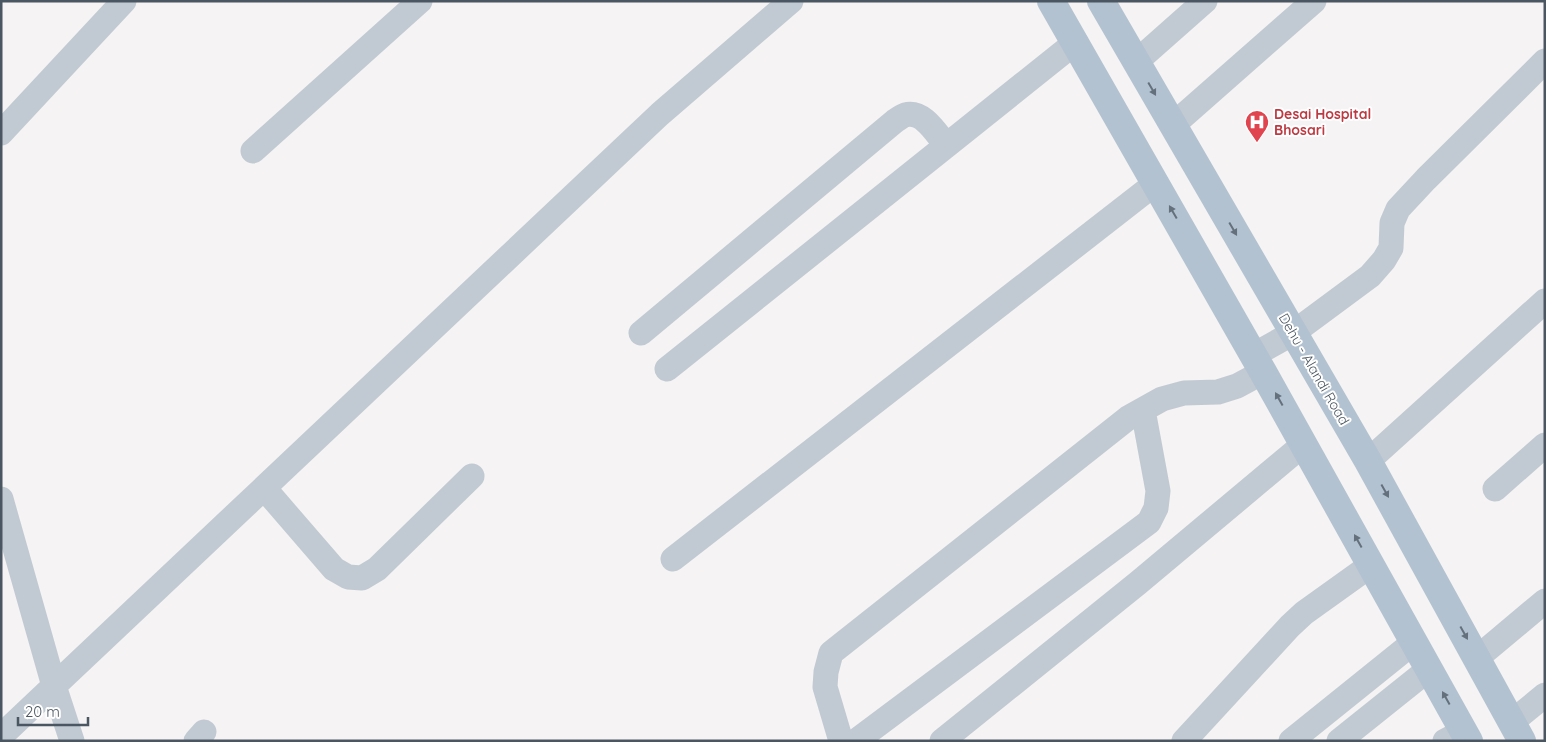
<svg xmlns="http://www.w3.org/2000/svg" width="1546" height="742" font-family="Quicksand,sans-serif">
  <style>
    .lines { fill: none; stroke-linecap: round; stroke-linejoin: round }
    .minor { stroke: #c1cad2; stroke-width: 25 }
    .major { stroke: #b3c2d1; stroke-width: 28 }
    .oneway { fill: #64717d }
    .labels { text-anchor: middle; stroke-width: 4; stroke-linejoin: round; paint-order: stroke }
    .health-label { font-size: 14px; font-weight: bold; fill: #be3a42; stroke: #fff; text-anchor: start }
    .street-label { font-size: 14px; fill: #4a5661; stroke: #fff }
  </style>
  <rect width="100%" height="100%" fill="#f5f3f3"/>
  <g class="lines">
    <path class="minor" d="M 1136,62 L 1205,1
      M 1173,125 L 1314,1
      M 1,133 L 124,1
      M 253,151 L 420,1
      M 641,333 L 895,121 C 898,119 902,116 905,115 C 923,110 936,133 946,145
      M 1254,355 L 1293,333 L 1370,276 L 1384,260 L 1391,248 L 1392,223 L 1398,209 L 1426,179 L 1545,61
      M 667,369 L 1076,42
      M 1368,461 L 1545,301
      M 264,488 L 334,569 L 348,577 L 362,578 L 377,569 L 472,476
      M 1495,489 L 1545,445
      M 1,499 L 54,686 L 72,741
      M 673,559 L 1156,183
      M 1477,658 L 1545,601
      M 1512,722 L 1545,695
      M 1,736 L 660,114 L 791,1
      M 196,741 L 204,732
      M 841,741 L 825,687 L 826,672 L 831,653 L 1128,418 L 1162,399 L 1184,393 L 1218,392 L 1237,386 L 1263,372
      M 856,741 L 1149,522 L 1156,508 L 1158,491 L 1143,410
      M 942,741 L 1138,583 L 1304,444
      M 1184,741 L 1290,626 L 1304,613 L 1371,565
      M 1291,741 L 1414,642
      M 1339,741 L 1429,669
      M 1445,741 L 1464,731"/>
    <path class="major" d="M 1051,1 L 1263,372 L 1469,741
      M 1101,1 L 1368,461 L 1522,741"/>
  </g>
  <defs><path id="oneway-solid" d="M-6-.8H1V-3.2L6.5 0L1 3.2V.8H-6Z" transform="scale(1.25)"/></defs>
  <g class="oneway">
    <use href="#oneway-solid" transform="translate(1152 89) rotate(60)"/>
    <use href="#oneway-solid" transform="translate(1173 212) rotate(-120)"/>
    <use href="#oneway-solid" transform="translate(1233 229) rotate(60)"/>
    <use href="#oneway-solid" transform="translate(1279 399) rotate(-119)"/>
    <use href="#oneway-solid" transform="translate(1385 491) rotate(61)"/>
    <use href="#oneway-solid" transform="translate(1358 541) rotate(-119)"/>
    <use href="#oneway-solid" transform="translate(1464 633) rotate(61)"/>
    <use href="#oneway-solid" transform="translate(1446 698) rotate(-119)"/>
  </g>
  <defs>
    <g id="hospital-pin" transform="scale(1.25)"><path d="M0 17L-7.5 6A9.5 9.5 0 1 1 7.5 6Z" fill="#e0444e" stroke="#fff"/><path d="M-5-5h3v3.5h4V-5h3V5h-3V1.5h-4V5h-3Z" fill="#fff"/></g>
  </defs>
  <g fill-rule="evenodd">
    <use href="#hospital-pin" x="1257" y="122"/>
  </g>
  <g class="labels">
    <g class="health-label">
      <text x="1274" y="119">Desai Hospital<tspan x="1274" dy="16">Bhosari</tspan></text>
    </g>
    <g class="street-label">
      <text transform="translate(1314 369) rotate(60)" y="5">Dehu - Alandi Road</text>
    </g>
  </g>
  <rect width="1546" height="742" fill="none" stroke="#4a5661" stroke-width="5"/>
  <path d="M18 717v8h70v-8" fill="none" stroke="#4a5661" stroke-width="2.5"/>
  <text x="25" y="717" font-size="15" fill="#4a5661" stroke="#ffffff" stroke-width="4" paint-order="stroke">20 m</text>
</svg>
